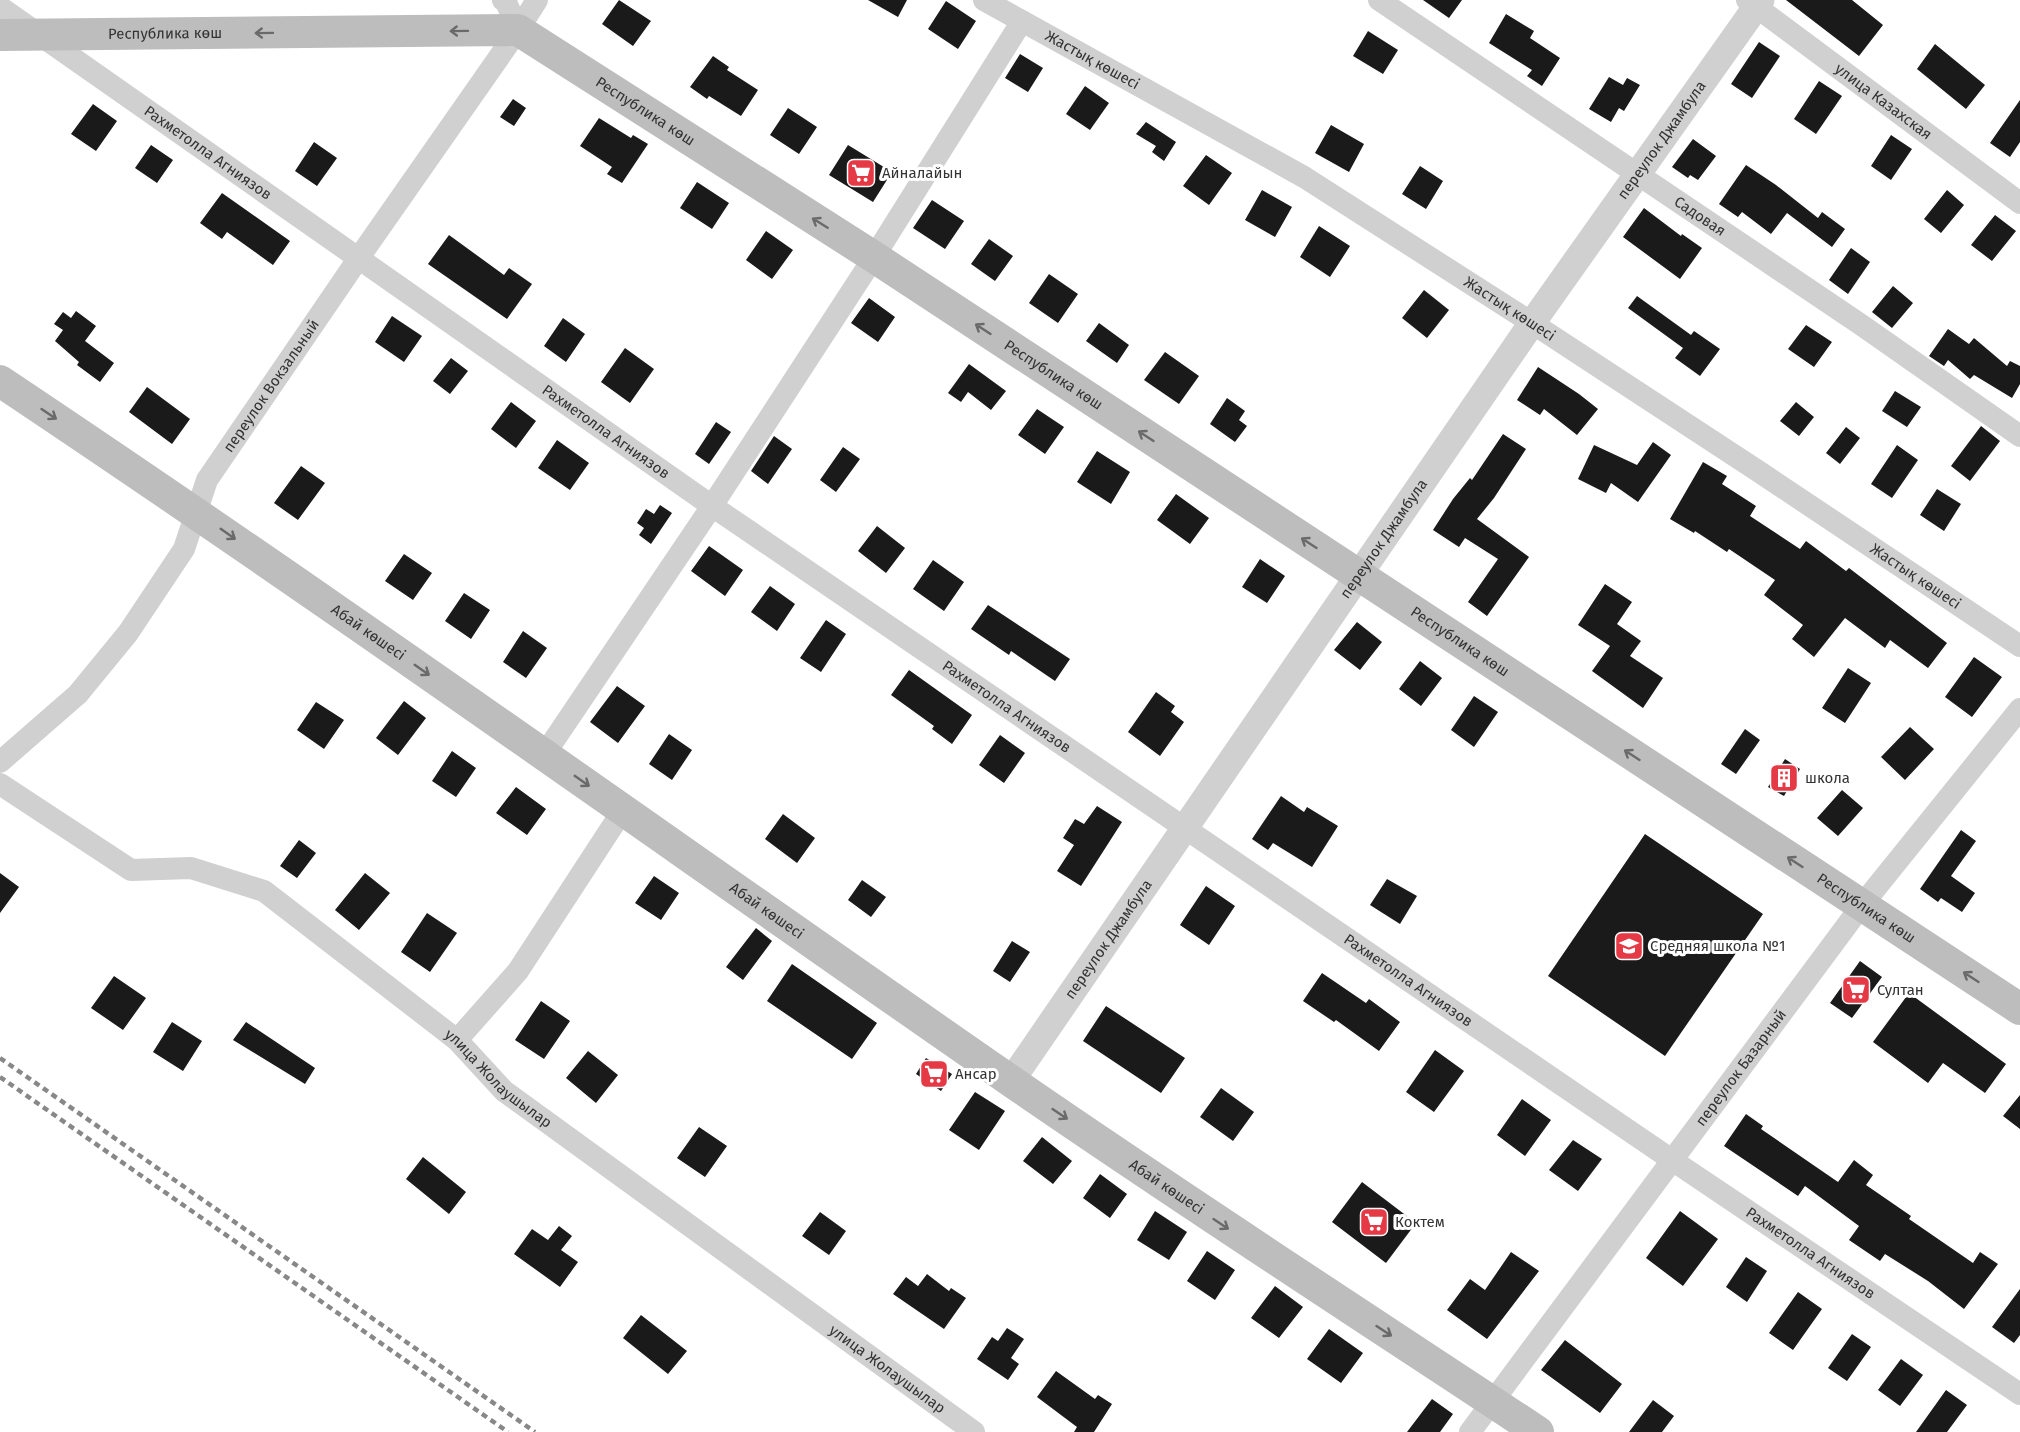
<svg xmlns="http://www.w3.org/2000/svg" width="2020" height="1432" font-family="'Fira Sans',sans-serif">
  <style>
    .building { fill: #1a1a1a }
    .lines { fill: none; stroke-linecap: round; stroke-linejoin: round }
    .minor { stroke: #d0d0d0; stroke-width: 22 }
    .tertiary { stroke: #d0d0d0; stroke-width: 27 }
    .secondary { stroke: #bdbdbd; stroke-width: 32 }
    .rail { stroke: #888; stroke-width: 4.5; stroke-dasharray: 6 4.5; stroke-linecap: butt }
    .oneway { stroke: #6a6a6a }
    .labels { text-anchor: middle; stroke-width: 6; stroke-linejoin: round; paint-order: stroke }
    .street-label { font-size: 15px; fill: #333; stroke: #fff }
    .poi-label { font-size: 15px; fill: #333; stroke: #fff; text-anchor: start }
  </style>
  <rect width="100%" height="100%" fill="#fff"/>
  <path class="building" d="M 619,0 L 651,21 L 633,46 L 602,24 Z
    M 868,0 L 907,0 L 898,17 Z
    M 1423,0 L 1462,0 L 1449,18 Z
    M 1786,0 L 1852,0 L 1883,25 L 1859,56 Z
    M 946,1 L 976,21 L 958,49 L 928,29 Z
    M 1506,14 L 1534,31 L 1530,38 L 1560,58 L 1542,86 L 1527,76 L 1532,70 L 1489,43 Z
    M 1368,31 L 1398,50 L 1383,74 L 1353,56 Z
    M 1759,42 L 1780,56 L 1752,98 L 1731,84 Z
    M 1935,44 L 1985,85 L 1966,109 L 1917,69 Z
    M 1020,54 L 1043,68 L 1028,92 L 1005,78 Z
    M 713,56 L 729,67 L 727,70 L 758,90 L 741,116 L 709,96 L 707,99 L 690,87 Z
    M 1609,77 L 1623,85 L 1627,78 L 1640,85 L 1624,111 L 1619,108 L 1611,122 L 1589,109 Z
    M 1819,81 L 1842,96 L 1816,134 L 1794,119 Z
    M 1085,86 L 1109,103 L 1090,130 L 1066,114 Z
    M 513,99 L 526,108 L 514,126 L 500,117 Z
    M 2020,100 L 2020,142 L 2010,157 L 1990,143 Z
    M 93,104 L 117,121 L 96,151 L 71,134 Z
    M 788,108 L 817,127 L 799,154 L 770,135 Z
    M 599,118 L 631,138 L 633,135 L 648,144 L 622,183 L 607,174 L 612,167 L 580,146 Z
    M 1146,122 L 1176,142 L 1164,161 L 1152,152 L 1156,146 L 1136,134 Z
    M 1331,125 L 1364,144 L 1349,172 L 1315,153 Z
    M 1891,135 L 1912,149 L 1891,180 L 1871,166 Z
    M 1693,139 L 1716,156 L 1698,180 L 1690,175 L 1688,178 L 1672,167 Z
    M 314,142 L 337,158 L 317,186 L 295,171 Z
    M 151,145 L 173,160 L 157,183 L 135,168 Z
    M 848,145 L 892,172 L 873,202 L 829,175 Z
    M 1206,155 L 1232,173 L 1209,205 L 1183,186 Z
    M 1746,165 L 1776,185 L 1818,218 L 1822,212 L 1845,229 L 1832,247 L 1787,213 L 1771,234 L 1742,212 L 1738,217 L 1719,204 Z
    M 1420,166 L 1443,181 L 1426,209 L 1402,194 Z
    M 697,182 L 729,203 L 712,229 L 680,208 Z
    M 1262,190 L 1292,207 L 1275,237 L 1245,220 Z
    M 1947,190 L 1964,205 L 1941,233 L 1924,219 Z
    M 222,193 L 290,241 L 273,265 L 227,232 L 222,239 L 200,223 Z
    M 932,200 L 964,221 L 945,249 L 913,228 Z
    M 1644,208 L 1681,236 L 1682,234 L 1702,248 L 1680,279 L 1623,237 Z
    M 1995,215 L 2016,231 L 1992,261 L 1971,245 Z
    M 1319,226 L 1350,246 L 1330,277 L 1300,257 Z
    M 766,231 L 793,250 L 772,279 L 746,260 Z
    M 449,235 L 504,275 L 509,268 L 532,284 L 507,319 L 428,264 Z
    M 989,239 L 1013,256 L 995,281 L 971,264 Z
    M 1851,248 L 1870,262 L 1848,294 L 1829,280 Z
    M 1049,274 L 1078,294 L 1058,323 L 1029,303 Z
    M 1893,286 L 1913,303 L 1892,328 L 1872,312 Z
    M 1424,290 L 1449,310 L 1427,338 L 1402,318 Z
    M 1637,296 L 1691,335 L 1694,331 L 1720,349 L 1700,376 L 1675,358 L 1683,348 L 1628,308 Z
    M 869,298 L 895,317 L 878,342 L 851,323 Z
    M 76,311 L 96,326 L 85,341 L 114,363 L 100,382 L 77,365 L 79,362 L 55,341 L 63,330 L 54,324 L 63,312 L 71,318 Z
    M 392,316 L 422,336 L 404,362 L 375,342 Z
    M 563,318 L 585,334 L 566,362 L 544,346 Z
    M 1099,323 L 1129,345 L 1117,363 L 1086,341 Z
    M 1806,325 L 1832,342 L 1814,367 L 1788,349 Z
    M 1948,329 L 1969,344 L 1974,338 L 2007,366 L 2010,361 L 2020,366 L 2020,384 L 2012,398 L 1974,375 L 1970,379 L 1948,360 L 1944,366 L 1929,356 Z
    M 625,348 L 654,369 L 630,403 L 601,382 Z
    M 1165,352 L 1199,376 L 1179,404 L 1144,380 Z
    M 451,358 L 468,371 L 450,394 L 433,381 Z
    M 969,364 L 1006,391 L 991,410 L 968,392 L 961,402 L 948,393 Z
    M 1538,367 L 1579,394 L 1598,409 L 1577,435 L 1544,409 L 1540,415 L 1517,400 Z
    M 147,387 L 190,419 L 172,444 L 129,412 Z
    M 1895,391 L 1921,407 L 1907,427 L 1882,411 Z
    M 1227,398 L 1245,411 L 1239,420 L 1247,426 L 1235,442 L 1210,424 Z
    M 511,402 L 536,421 L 516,448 L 491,429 Z
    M 1796,402 L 1814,417 L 1799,436 L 1780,421 Z
    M 1037,409 L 1064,427 L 1045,454 L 1018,435 Z
    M 716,422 L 731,432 L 709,464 L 695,454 Z
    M 1981,426 L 2000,441 L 1970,481 L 1951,466 Z
    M 1846,427 L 1860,438 L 1840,464 L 1826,453 Z
    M 1503,434 L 1526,449 L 1494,498 L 1477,519 L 1529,557 L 1487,616 L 1468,602 L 1498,559 L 1465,538 L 1459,547 L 1433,530 L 1453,499 L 1470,478 L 1472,480 Z
    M 774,436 L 792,449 L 768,484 L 751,471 Z
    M 557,440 L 589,463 L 570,490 L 538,468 Z
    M 1653,442 L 1671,455 L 1638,502 L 1611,483 L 1606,493 L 1578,479 L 1594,445 L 1637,465 Z
    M 1897,445 L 1918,460 L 1892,498 L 1871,484 Z
    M 843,447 L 860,459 L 836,492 L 820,480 Z
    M 1097,451 L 1130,472 L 1111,504 L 1077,482 Z
    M 1703,462 L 1727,476 L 1722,484 L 1756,506 L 1750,516 L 1800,549 L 1806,541 L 1846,571 L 1849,568 L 1947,643 L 1928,668 L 1890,640 L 1885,648 L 1845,618 L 1814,657 L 1792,639 L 1803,625 L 1764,595 L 1775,580 L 1729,549 L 1727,552 L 1695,531 L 1694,533 L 1670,519 Z
    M 301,466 L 325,483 L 298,520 L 274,503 Z
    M 1937,489 L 1961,504 L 1944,531 L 1920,515 Z
    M 1176,494 L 1209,518 L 1190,544 L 1157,520 Z
    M 660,505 L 672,513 L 651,544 L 639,535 L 644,528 L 637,523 L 646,509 L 654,514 Z
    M 877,526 L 905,548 L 886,573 L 858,551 Z
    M 709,546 L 743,570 L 725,596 L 691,571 Z
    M 404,554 L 432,573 L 413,600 L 385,581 Z
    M 1260,559 L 1285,576 L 1267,603 L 1242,587 Z
    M 933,560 L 964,582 L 944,611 L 913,589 Z
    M 1605,584 L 1632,602 L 1617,624 L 1641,641 L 1630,656 L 1663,678 L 1643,708 L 1592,671 L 1610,646 L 1578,625 Z
    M 770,586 L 795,604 L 777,631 L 751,612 Z
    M 464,593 L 490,610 L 471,639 L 445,621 Z
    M 988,605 L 1070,659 L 1055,681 L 1011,651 L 1009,655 L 971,629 Z
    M 826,620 L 846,634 L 821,672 L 800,658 Z
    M 1357,622 L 1382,642 L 1360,670 L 1334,650 Z
    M 523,631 L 547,648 L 526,678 L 503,662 Z
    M 1974,657 L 2002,677 L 1972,717 L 1945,697 Z
    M 1420,661 L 1442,678 L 1421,706 L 1399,689 Z
    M 1848,668 L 1871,683 L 1845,723 L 1822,708 Z
    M 909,670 L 972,715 L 952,744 L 932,729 L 934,726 L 891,695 Z
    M 617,686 L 645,706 L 618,743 L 590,722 Z
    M 1156,692 L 1175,706 L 1171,712 L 1184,722 L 1160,756 L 1128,732 Z
    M 1474,696 L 1498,712 L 1474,747 L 1451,730 Z
    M 404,701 L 426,718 L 398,755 L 376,738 Z
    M 316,702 L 344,720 L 324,749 L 297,730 Z
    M 1910,727 L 1934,749 L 1905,780 L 1881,757 Z
    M 1745,729 L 1760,740 L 1736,774 L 1721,764 Z
    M 669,734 L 692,750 L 672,780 L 649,764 Z
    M 1000,735 L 1025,753 L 1004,783 L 979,765 Z
    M 452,751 L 476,768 L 456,797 L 432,781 Z
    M 1785,759 L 1800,769 L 1784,796 L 1768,787 Z
    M 516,787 L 546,809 L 527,835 L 496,813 Z
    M 1842,790 L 1863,808 L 1838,836 L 1817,818 Z
    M 1281,796 L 1304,812 L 1307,807 L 1338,826 L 1312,867 L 1273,843 L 1268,850 L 1252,839 Z
    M 1097,806 L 1122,822 L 1081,886 L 1057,871 L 1074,845 L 1063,838 L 1075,819 L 1084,824 Z
    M 783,814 L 815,838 L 797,863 L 765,839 Z
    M 1961,830 L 1976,841 L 1951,876 L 1975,893 L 1962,912 L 1941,898 L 1938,902 L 1920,889 Z
    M 1645,834 L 1763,914 L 1665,1056 L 1548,976 Z
    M 299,840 L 316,853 L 297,878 L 280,866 Z
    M 0,873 L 19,887 L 0,913 Z
    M 365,873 L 390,893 L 359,930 L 335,910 Z
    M 654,876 L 679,893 L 661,920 L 635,903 Z
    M 1387,879 L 1417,896 L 1400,924 L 1370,905 Z
    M 862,880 L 886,897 L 871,917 L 848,900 Z
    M 1206,886 L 1235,906 L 1209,945 L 1180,925 Z
    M 427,913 L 457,933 L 430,972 L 401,952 Z
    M 756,928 L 772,941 L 743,980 L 726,967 Z
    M 1012,941 L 1030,952 L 1010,982 L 993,971 Z
    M 1860,961 L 1882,977 L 1852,1018 L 1830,1003 Z
    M 792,964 L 877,1023 L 852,1059 L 767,1001 Z
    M 1322,973 L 1366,1003 L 1369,999 L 1400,1022 L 1379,1051 L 1336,1020 L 1334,1022 L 1303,1001 Z
    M 114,976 L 146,998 L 123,1030 L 91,1008 Z
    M 1909,993 L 2006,1064 L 1985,1093 L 1943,1063 L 1928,1083 L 1873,1042 Z
    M 541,1001 L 570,1021 L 544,1059 L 515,1040 Z
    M 1106,1006 L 1185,1058 L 1161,1093 L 1083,1041 Z
    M 172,1022 L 202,1041 L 183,1071 L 153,1052 Z
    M 246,1022 L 315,1068 L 305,1084 L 233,1040 Z
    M 1435,1050 L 1464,1071 L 1434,1112 L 1406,1092 Z
    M 588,1051 L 618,1075 L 596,1103 L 566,1078 Z
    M 926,1058 L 952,1074 L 941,1091 L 916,1074 Z
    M 1221,1088 L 1254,1112 L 1233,1141 L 1200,1117 Z
    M 975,1092 L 1005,1111 L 979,1150 L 949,1130 Z
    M 2020,1095 L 2020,1129 L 2003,1116 Z
    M 1522,1099 L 1551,1120 L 1525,1156 L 1497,1135 Z
    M 1746,1114 L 1763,1126 L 1761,1129 L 1838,1182 L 1854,1160 L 1873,1175 L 1866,1185 L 1911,1216 L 1909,1219 L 1973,1263 L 1980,1252 L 1998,1264 L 1964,1309 L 1928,1281 L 1885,1254 L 1880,1261 L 1849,1240 L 1859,1226 L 1805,1186 L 1798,1196 L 1724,1146 Z
    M 699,1127 L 727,1146 L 705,1177 L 677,1158 Z
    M 1042,1137 L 1072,1161 L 1053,1184 L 1023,1161 Z
    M 1573,1140 L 1602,1159 L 1578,1191 L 1549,1170 Z
    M 423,1157 L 466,1192 L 449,1214 L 406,1179 Z
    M 1100,1174 L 1127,1194 L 1110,1218 L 1083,1198 Z
    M 1362,1182 L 1416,1223 L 1386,1263 L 1332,1222 Z
    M 1155,1211 L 1187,1232 L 1169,1260 L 1137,1240 Z
    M 1680,1211 L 1718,1239 L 1683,1286 L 1646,1258 Z
    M 820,1212 L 846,1231 L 829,1255 L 802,1236 Z
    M 559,1226 L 572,1236 L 561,1250 L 578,1262 L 560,1287 L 514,1254 L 532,1229 L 548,1240 Z
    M 1207,1251 L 1235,1270 L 1215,1300 L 1187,1281 Z
    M 1511,1252 L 1539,1271 L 1487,1339 L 1447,1310 L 1470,1279 L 1485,1290 Z
    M 1746,1257 L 1767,1271 L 1747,1302 L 1726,1287 Z
    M 927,1274 L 949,1291 L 951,1288 L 966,1298 L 944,1329 L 893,1294 L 906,1277 L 918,1286 Z
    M 1275,1286 L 1303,1307 L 1279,1338 L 1251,1318 Z
    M 2020,1289 L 2020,1335 L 2014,1343 L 1992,1327 Z
    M 1798,1292 L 1822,1309 L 1793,1350 L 1769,1333 Z
    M 641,1315 L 687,1351 L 668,1374 L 623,1338 Z
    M 1007,1328 L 1024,1339 L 1011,1358 L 1019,1364 L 1008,1380 L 977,1359 L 992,1337 L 998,1341 Z
    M 1329,1329 L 1363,1353 L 1341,1383 L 1307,1359 Z
    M 1852,1334 L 1871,1347 L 1847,1381 L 1828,1368 Z
    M 1565,1340 L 1622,1384 L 1600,1413 L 1541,1370 Z
    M 1901,1359 L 1923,1375 L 1900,1406 L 1878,1390 Z
    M 1056,1371 L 1095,1399 L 1098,1395 L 1112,1404 L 1094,1432 L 1074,1432 L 1077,1427 L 1037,1397 Z
    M 1946,1390 L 1967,1405 L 1947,1432 L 1916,1432 Z
    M 1432,1399 L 1453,1414 L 1440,1432 L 1407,1432 Z
    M 1653,1400 L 1674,1416 L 1662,1432 L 1629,1432 Z"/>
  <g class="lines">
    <g class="minor">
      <path d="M 503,0 L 506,2 L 518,30"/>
      <path id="s1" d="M 984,0 L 1304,177 L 1532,323 L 1761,473 L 2020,646"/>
      <path id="s2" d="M 1379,0 L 1860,324 L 2020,436"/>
      <path id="s3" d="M 1747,0 L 2020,203"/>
      <path id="s4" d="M 0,7 L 712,506 L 1672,1160 L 2020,1394"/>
      <path d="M 544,755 L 712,506 L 874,257 L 1022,21"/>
      <path id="s5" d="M 0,762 L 78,694 L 128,633 L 184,549 L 207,480 L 358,259 L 518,30 L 537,0"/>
      <path id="s6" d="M 0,784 L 131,870 L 191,868 L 264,891 L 457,1040 L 504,1091 L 974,1432"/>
      <path d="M 457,1040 L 518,971 L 623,810"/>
      <path id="s7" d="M 1470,1432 L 1862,905 L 2020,709"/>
    </g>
    <path class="tertiary" id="s8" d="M 1011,1081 L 1532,323 L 1761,0"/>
    <g class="secondary">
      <path id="s9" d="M 0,35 L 518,30 L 874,257 L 2020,1009"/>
      <path id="s10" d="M 0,381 C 340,608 672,846 1008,1079 C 1183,1200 1361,1315 1538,1432"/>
    </g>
    <path class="rail" d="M 0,1058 L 535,1432
      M 0,1077 L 508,1432"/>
  </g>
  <defs><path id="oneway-shaft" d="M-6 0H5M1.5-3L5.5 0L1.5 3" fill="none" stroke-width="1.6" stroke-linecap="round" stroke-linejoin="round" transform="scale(1.5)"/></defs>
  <g class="oneway">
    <use href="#oneway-shaft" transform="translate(459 31) rotate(179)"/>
    <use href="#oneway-shaft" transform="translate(264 33) rotate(179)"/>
    <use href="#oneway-shaft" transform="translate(820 223) rotate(-148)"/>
    <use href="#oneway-shaft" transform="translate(983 329) rotate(-147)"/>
    <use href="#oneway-shaft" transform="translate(49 414) rotate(34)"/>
    <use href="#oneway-shaft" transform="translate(1146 436) rotate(-147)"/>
    <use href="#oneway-shaft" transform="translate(228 534) rotate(35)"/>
    <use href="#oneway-shaft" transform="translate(1309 543) rotate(-147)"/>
    <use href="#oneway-shaft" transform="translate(422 670) rotate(35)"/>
    <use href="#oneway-shaft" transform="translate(1632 755) rotate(-147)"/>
    <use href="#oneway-shaft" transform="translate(582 781) rotate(35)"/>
    <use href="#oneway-shaft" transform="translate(1795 862) rotate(-147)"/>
    <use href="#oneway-shaft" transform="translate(1971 977) rotate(-147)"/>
    <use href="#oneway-shaft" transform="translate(1060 1114) rotate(34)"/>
    <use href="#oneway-shaft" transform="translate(1221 1224) rotate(34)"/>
    <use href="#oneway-shaft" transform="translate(1384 1331) rotate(33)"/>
  </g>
  <defs>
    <g id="supermarket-square" transform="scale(1.5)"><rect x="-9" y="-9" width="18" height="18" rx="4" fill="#e63946" stroke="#fff"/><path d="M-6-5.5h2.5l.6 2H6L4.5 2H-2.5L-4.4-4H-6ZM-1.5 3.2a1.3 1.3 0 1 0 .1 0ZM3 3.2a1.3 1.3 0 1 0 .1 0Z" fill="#fff"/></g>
    <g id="building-square" transform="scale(1.5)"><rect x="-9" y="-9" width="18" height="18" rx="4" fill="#e63946" stroke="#fff"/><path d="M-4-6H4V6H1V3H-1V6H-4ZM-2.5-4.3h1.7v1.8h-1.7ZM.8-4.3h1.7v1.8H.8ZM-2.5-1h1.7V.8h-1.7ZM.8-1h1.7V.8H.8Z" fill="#fff"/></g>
    <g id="school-square" transform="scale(1.5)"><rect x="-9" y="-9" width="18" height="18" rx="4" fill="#e63946" stroke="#fff"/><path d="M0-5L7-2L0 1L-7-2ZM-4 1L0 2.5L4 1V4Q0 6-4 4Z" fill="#fff"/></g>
  </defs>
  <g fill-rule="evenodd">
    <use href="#supermarket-square" x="861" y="173"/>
    <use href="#building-square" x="1784" y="778"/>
    <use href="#school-square" x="1629" y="946"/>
    <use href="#supermarket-square" x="1856" y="990"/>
    <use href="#supermarket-square" x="934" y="1074"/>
    <use href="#supermarket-square" x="1374" y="1222"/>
  </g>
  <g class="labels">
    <g class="street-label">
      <text dy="5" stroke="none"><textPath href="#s9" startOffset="165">Республика көш</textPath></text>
      <text dy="5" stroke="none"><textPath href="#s1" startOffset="124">Жастық көшесі</textPath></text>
      <text dy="5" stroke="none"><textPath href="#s3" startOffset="170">улица Казахская</textPath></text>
      <text dy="5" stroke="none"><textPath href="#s9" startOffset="669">Республика көш</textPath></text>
      <text dy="5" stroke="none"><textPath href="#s8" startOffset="1144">переулок Джамбула</textPath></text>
      <text dy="5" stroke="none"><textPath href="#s4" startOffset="254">Рахметолла Агниязов</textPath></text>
      <text dy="5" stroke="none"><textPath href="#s2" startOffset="387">Садовая</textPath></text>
      <text dy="5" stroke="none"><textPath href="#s1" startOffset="610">Жастық көшесі</textPath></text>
      <text dy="5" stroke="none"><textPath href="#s9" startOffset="1155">Республика көш</textPath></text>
      <text dy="5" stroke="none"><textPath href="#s5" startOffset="470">переулок Вокзальный</textPath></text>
      <text dy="5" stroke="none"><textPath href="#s4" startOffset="740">Рахметолла Агниязов</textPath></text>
      <text dy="5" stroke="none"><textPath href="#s8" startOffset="658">переулок Джамбула</textPath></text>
      <text dy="5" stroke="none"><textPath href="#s1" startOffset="1096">Жастық көшесі</textPath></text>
      <text dy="5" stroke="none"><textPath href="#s10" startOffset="446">Абай көшесі</textPath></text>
      <text dy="5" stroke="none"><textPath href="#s9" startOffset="1641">Республика көш</textPath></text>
      <text dy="5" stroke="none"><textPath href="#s4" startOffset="1226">Рахметолла Агниязов</textPath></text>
      <text dy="5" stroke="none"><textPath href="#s9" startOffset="2127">Республика көш</textPath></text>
      <text dy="5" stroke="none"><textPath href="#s10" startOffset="932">Абай көшесі</textPath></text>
      <text dy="5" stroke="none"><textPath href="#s8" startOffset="172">переулок Джамбула</textPath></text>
      <text dy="5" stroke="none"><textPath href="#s4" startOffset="1712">Рахметолла Агниязов</textPath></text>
      <text dy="5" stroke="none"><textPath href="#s7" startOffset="454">переулок Базарный</textPath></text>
      <text dy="5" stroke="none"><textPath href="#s6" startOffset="594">улица Жолаушылар</textPath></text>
      <text dy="5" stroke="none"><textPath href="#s10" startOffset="1418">Абай көшесі</textPath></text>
      <text dy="5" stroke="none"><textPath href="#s4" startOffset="2198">Рахметолла Агниязов</textPath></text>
      <text dy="5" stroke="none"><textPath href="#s6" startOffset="1080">улица Жолаушылар</textPath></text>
    </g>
    <g class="poi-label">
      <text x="882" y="178">Айналайын</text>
      <text x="1805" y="783">школа</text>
      <text x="1650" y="951">Средняя школа №1</text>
      <text x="1877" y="995">Султан</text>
      <text x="955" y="1079">Ансар</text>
      <text x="1395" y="1227">Коктем</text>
    </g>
  </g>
</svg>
